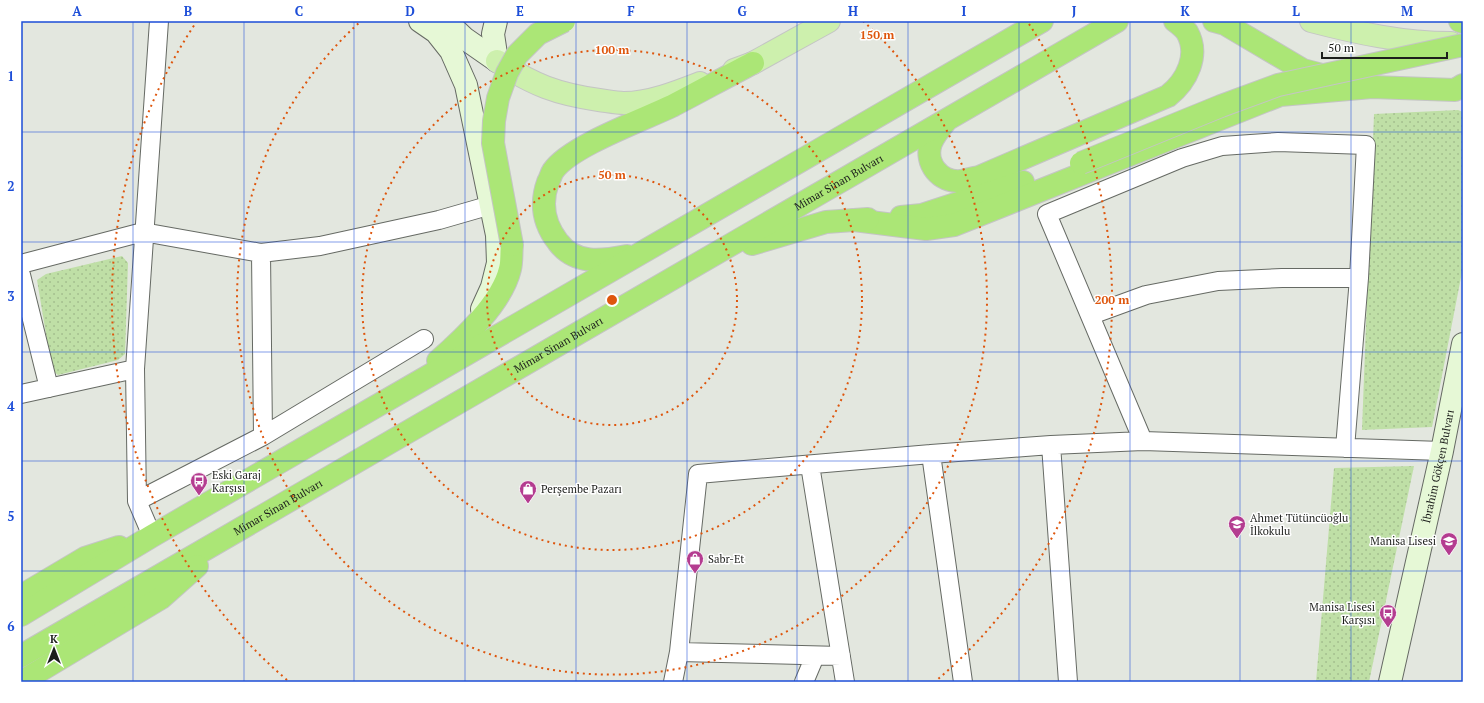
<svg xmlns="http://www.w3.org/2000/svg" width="1484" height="703" font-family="'PT Serif',serif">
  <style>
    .park { fill: url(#park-dots) }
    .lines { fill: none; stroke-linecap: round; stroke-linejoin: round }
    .street-casing { stroke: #666a64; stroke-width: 20 }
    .secondary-casing { stroke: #666a64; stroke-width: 24 }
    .primary-casing { stroke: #c4c5c4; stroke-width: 24 }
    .highway-casing { stroke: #c4c5c4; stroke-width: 24 }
    .street { stroke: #fff; stroke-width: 18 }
    .secondary { stroke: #e6f8d6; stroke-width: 22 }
    .primary { stroke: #cdf0ad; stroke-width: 22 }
    .highway { stroke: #abe676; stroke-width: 22 }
    .highway-bridge-casing { stroke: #c4c5c4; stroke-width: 24; stroke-linecap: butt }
    .highway-bridge { stroke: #abe676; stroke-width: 22 }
    .grid { fill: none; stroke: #1d4ed8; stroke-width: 1; stroke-opacity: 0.55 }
    .ring { fill: none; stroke: #de560d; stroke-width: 2; stroke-dasharray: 2 4 }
    .labels { text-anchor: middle; stroke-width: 3; stroke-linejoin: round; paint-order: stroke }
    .street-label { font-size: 11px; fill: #1d1f1c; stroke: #fff }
    .poi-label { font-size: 11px; fill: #1d1f1c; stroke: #fff; text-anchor: start }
    .centre { fill: #de560d; stroke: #fff; stroke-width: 2 }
    .ring-label { font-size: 12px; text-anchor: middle; font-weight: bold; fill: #de560d; stroke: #fff; stroke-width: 3; stroke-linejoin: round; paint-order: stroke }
    .neatline { fill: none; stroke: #1d4ed8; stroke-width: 1.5 }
    .grid-label { font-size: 13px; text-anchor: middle; font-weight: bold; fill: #1d4ed8 }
  </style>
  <defs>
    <pattern id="park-dots" width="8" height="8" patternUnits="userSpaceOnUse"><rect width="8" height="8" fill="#bfdfa6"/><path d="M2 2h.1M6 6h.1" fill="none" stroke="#a4bf8e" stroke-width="1.8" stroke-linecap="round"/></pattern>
  </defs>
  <rect width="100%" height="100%" fill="#e3e7df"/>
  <path class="park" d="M 1458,110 L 1463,112 L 1463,267 L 1432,427 L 1362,430 L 1374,114 Z
    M 122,256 L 128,263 L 125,354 L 118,360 L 58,375 L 52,370 L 37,280 L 46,274 Z
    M 1414,466 L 1369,682 L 1316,682 L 1334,468 Z"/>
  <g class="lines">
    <g class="street-casing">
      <path id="street" d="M 261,253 L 263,436
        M 21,264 L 143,232 L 261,253 L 320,246 L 439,220 L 491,205
        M 21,275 L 49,388
        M 1091,315 L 1146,295 L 1218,281 L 1282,278 L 1359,278
        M 21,394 L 135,369
        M 1143,441 L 1047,214 L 1182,158 L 1222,146 L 1278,142 L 1366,145 L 1359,278 L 1345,448
        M 1051,445 L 1068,682
        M 931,454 L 963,682
        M 810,465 L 845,682
        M 137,501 L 263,436 L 424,339
        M 152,536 L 137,501 L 135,369 L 159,21
        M 679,652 L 841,656
        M 673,682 L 679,652 L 698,474 L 931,454 L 1051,445 L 1143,441 L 1442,451
        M 804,682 L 815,656"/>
    </g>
    <g class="secondary-casing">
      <g id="secondary">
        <path d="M 420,21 L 436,32 L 451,51 L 466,85 L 497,235 L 498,263 L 492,287 L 482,309"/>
        <path d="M 446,21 L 464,38 L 497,61"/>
        <path d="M 496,21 L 493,34 L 497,61"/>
        <path id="s1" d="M 1390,682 L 1442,451 L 1463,344"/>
      </g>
    </g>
    <g class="primary-casing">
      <path id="primary" d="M 1311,21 C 1357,33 1403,43 1451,43
        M 497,61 C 533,85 557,94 599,100 C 607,101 616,103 624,103 C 649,103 677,92 700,83
        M 734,70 L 753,63 L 829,21"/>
    </g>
    <g class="highway-casing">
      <g id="highway">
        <path d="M 1214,21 L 1225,24 L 1303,70 L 1330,77"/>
        <path d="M 1460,21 L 1463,22"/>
        <path d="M 945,122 C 940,128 934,136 931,143 C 924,163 940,183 961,181 C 967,180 973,178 979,177 L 1168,96 C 1187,81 1200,55 1187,32 C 1184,28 1179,24 1175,21"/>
        <path d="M 901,217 L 922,215 L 1023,182"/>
        <path d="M 854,220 L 926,229 L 954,225 L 1280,95 L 1372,87 L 1455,90 L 1463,85"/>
        <path d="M 752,244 L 826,222 L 868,219"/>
        <path d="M 627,256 C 602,261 575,265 558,242 C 544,224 540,204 548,182 C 550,179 551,174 553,171 C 570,146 643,120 672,106 C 699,92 726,77 753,63"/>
        <path d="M 438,361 C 463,339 502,303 510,269 C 512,262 511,252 512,245"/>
        <path d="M 21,596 L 85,558 L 119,547"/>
        <path d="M 21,615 L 152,536 L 1042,21"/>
        <path id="s2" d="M 21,656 L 1117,21"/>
        <path d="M 21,682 L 161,598 L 197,566"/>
      </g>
    </g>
    <use href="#street" class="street"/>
    <use href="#secondary" class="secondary"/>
    <use href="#primary" class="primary"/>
    <use href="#highway" class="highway"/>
    <g class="highway-bridge-casing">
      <path id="highway-bridge" d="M 1081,163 L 1221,106 L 1278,85 L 1463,45
        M 512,245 L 493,143 L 494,121 L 498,98 L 507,73 L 517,55 L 538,34 L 564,21"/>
    </g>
    <use href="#highway-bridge" class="highway-bridge"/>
  </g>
  <path class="grid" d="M 133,21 L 133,682M 244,21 L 244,682M 354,21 L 354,682M 465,21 L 465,682M 576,21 L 576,682M 687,21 L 687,682M 797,21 L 797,682M 908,21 L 908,682M 1019,21 L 1019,682M 1130,21 L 1130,682M 1240,21 L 1240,682M 1351,21 L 1351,682M 21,132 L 1463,132M 21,242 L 1463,242M 21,352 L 1463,352M 21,461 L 1463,461M 21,571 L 1463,571"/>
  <g class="ring">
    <circle cx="612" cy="300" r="125"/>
    <circle cx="612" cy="300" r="250"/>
    <path d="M863 21A375 375 0 1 1 361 21"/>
    <path d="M287 680A500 500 0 0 1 195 24M1029 24A500 500 0 0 1 937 680"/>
  </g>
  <defs>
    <g id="bus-pin" transform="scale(0.9)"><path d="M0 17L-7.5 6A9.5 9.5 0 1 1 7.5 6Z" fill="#b43c90" stroke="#fff"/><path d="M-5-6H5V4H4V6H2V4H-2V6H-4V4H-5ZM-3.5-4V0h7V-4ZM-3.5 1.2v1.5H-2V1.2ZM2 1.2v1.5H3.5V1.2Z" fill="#fff"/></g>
    <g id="shop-pin" transform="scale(0.9)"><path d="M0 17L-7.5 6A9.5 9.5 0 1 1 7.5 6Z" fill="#b43c90" stroke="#fff"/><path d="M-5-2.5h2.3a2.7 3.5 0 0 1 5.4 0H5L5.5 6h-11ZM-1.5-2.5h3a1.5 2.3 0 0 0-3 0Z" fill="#fff"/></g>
    <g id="school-pin" transform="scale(0.9)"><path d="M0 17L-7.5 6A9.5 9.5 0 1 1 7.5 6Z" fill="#b43c90" stroke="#fff"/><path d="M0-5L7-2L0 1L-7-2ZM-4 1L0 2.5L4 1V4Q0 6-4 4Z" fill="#fff"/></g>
  </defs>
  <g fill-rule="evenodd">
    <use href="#bus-pin" x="199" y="481"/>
    <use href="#shop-pin" x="528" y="489"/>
    <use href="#school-pin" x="1237" y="524"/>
    <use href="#school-pin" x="1449" y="541"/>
    <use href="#shop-pin" x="695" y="559"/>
    <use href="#bus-pin" x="1388" y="613"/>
  </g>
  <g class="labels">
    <g class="street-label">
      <text dy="4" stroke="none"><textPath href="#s2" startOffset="945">Mimar Sinan Bulvarı</textPath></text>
      <text dy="4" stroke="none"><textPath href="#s2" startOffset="621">Mimar Sinan Bulvarı</textPath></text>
      <text dy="4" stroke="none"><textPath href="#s1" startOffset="221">İbrahim Gökçen Bulvarı</textPath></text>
      <text dy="4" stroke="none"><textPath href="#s2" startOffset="297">Mimar Sinan Bulvarı</textPath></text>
    </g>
    <g class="poi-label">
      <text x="212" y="479">Eski Garaj<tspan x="212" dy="13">Karşısı</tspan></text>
      <text x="541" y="493">Perşembe Pazarı</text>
      <text x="1250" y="522">Ahmet Tütüncüoğlu<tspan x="1250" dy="13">İlkokulu</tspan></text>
      <text x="1436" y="545" text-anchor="end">Manisa Lisesi</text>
      <text x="708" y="563">Sabr-Et</text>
      <text x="1375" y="611" text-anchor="end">Manisa Lisesi<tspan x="1375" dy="13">Karşısı</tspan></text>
    </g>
  </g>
  <circle cx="612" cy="300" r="6" class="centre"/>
  <g class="ring-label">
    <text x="877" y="39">150 m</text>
    <text x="612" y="54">100 m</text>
    <text x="612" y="179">50 m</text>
    <text x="1112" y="304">200 m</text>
  </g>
  <rect width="1484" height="703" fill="none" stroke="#ffffff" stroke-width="44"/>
  <g transform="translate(54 649)" stroke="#ffffff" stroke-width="3" paint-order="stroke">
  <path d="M0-3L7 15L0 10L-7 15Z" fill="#1d1f1c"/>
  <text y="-6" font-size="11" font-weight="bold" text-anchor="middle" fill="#1d1f1c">K</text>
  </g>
  <path d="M1322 52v6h125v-6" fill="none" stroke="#1d1f1c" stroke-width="2"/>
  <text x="1328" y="52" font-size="12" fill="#1d1f1c" stroke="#ffffff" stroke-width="3" paint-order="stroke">50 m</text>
  <rect x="22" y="22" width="1440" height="659" class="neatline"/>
  <g class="grid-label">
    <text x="77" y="16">A</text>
    <text x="188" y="16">B</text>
    <text x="299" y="16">C</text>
    <text x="410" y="16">D</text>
    <text x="520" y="16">E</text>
    <text x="631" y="16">F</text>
    <text x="742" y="16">G</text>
    <text x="853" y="16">H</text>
    <text x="964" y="16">I</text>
    <text x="1074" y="16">J</text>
    <text x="1185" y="16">K</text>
    <text x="1296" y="16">L</text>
    <text x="1407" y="16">M</text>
    <text x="11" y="81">1</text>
    <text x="11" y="191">2</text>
    <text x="11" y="301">3</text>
    <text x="11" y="411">4</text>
    <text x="11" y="521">5</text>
    <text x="11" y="631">6</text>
  </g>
</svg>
